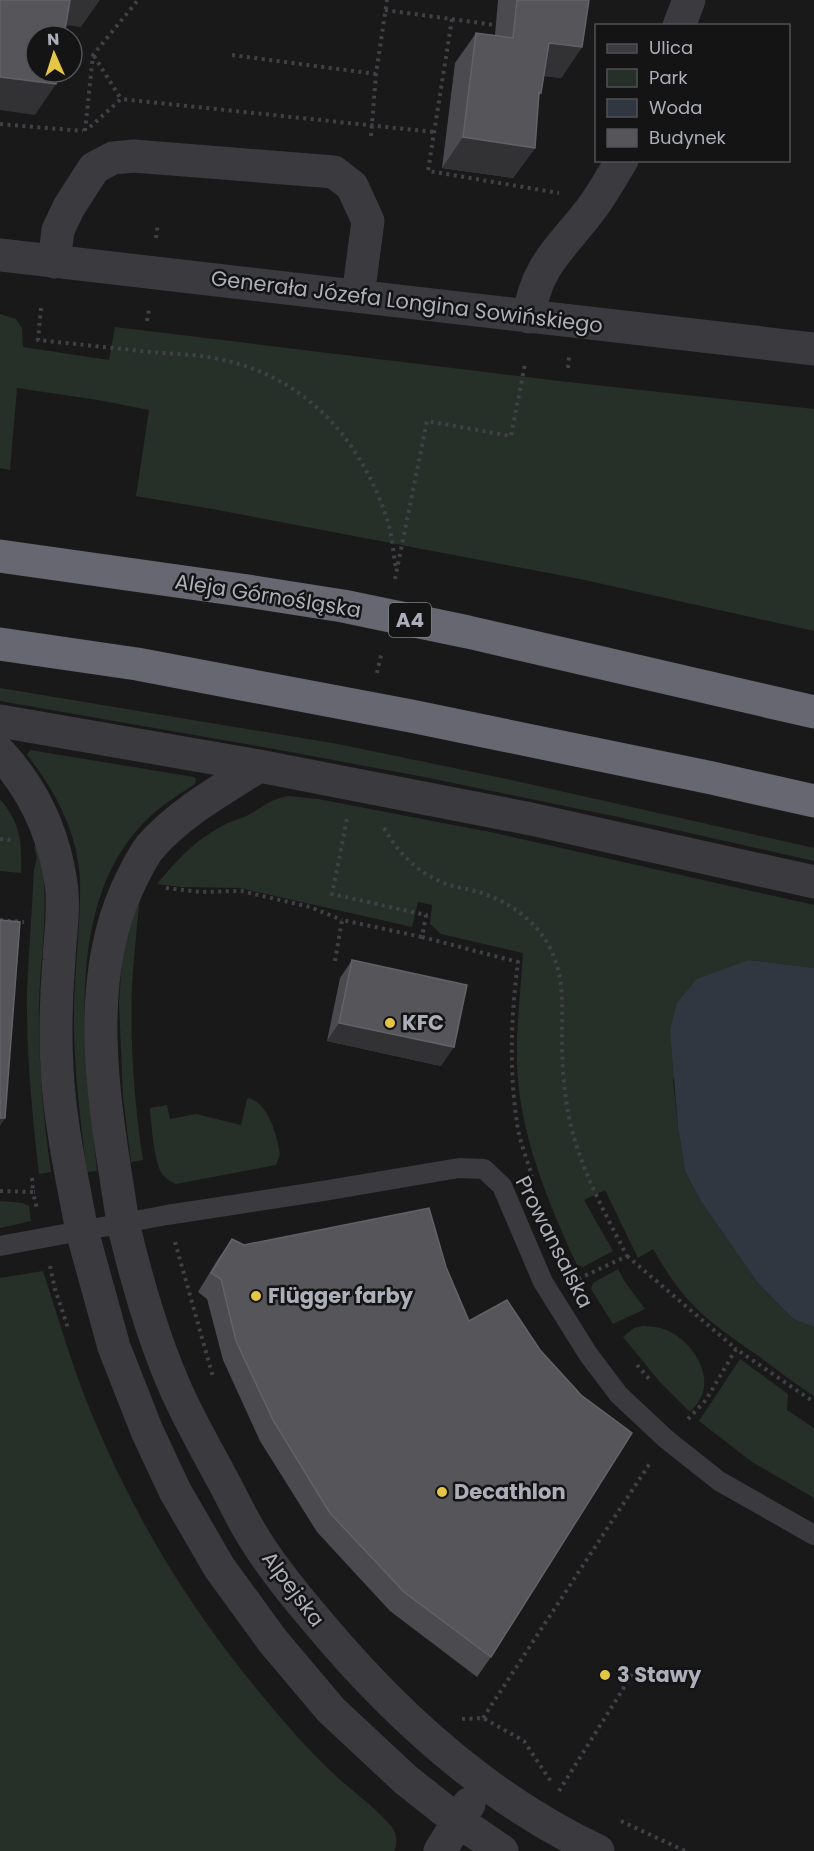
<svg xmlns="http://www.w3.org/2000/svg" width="814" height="1851" font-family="Poppins,sans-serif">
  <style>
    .green { fill: #272f29 }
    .water { fill: #313740 }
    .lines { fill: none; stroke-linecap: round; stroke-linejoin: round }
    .path { stroke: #404146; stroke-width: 4; stroke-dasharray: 3 4.5; stroke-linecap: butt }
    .service { stroke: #3a3a3f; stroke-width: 20 }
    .minor { stroke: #3a3a3f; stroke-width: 33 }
    .tertiary { stroke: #3a3a3f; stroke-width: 33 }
    .motorway { stroke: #666770; stroke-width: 33 }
    .wall { fill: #4a4a4f }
    .shaded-wall { fill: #323235 }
    .building { fill: #55555a; stroke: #626369; stroke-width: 1.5 }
    .poi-dot { fill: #e4c647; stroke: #141415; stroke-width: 2 }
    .labels { text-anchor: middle; stroke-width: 5; stroke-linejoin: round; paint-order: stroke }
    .shield { fill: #141415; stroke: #7e8088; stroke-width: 1.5 }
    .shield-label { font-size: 20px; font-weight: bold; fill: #acaeb9 }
    .street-label { font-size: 21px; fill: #acaeb9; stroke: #141415 }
    .poi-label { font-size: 21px; font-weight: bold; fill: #acaeb9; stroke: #141415; text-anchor: start }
  </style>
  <rect width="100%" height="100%" fill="#19191a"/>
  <path class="green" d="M 0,314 L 16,319 L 22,328 L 23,347 L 109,360 L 115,327 L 568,382 L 814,409 L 814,631 L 580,579 L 212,509 L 136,496 L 149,410 L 98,400 L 17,388 L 10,470 L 0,468 Z
    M 0,688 L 338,744 L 507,779 L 814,848 L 814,861 L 618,817 L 424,777 L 269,748 L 0,701 Z
    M 30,750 L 194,777 L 196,779 L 195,784 C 175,797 154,810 138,829 C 61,916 87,1065 97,1171 L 87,1172 C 80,1118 73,1063 74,1008 C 75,965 81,922 80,880 C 78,833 55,790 27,755 Z
    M 288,796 L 318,799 L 495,833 L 814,905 L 814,968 L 749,960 L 673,1080 L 678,1127 L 685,1171 L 700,1200 L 757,1282 L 793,1319 L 814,1327 L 814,1396 C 794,1383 776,1369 757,1355 C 734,1339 710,1323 691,1303 C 676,1287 664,1268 653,1249 L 638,1258 L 605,1190 L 584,1200 L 613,1251 L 583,1267 L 577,1265 C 548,1202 519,1134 517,1063 C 516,1028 521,988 523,953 L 441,934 L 430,924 L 432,905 L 418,902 L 412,927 L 240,888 L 181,887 L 157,884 C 179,858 194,841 224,825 C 232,820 242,819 250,814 C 266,805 269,800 288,796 Z
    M 0,799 C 21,824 22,842 21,873 L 0,871 Z
    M 36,844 C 53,884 40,958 39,1003 C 38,1060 43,1116 51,1172 L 39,1174 C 32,1112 26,1051 27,989 C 29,949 32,909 34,869 L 37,858 L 34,847 Z
    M 140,897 C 137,926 134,955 132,985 C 130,1043 134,1102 143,1160 L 131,1162 L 123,1097 L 119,1003 L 123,946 Z
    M 249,1098 C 269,1104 277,1136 280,1154 L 276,1165 L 176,1184 C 171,1181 164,1178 161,1172 C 154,1159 151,1123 150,1108 L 167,1105 L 170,1119 L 196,1114 L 241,1125 L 247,1099 Z
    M 0,1201 L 22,1203 L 29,1206 L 31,1221 L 0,1228 Z
    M 618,1269 L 625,1282 L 645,1309 L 613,1324 L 591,1289 L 593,1283 Z
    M 43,1271 C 59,1320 73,1370 93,1417 C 134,1517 191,1610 260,1693 C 284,1722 309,1751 337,1777 C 355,1793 376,1808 391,1826 C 397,1832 398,1844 394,1851 L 0,1851 L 0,1278 Z
    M 643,1326 C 651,1326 659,1327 666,1330 C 690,1339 713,1372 701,1397 C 699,1403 693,1408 690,1412 L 659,1381 L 623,1337 L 634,1328 Z
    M 740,1359 L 788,1394 L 787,1410 L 814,1428 L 814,1498 L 752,1462 L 699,1421 Z"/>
  <path class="water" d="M 749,960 L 814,968 L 814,1327 L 793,1319 L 757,1282 L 700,1200 L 685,1171 L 678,1127 L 670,1030 L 677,1003 L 697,979 Z"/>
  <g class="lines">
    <path class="path" d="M 385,10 L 495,25
      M 452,19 L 428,171 L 559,193
      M 232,55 L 376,74
      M 94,56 L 121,99
      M 0,124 L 83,131
      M 90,127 L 121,99 L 434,132
      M 85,131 L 93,55 L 138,0
      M 371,136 L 376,74 L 387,0
      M 156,238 L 158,224
      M 41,308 L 38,340 C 75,344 113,348 151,352 C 171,354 193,354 214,358 C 301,374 358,434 386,516 C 392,532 393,552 396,569
      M 147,321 L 149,309
      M 568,368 L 569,357
      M 395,579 L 427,421 L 511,436 L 525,364
      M 377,673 L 382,651
      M 347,819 L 332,894 L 426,915 L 422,937 L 518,962 C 511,1016 509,1069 517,1123 C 519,1140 527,1159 532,1176
      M 384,828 C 397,851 415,870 439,881 C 451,887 465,888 478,892 C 507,900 535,920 549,946 C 565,976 562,1007 562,1040 C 562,1059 563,1080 566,1099 C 573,1155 601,1206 627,1256 L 578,1279
      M 0,839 L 11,840
      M 166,888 L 200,892 L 241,891 L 310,907 L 342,920
      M 0,920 L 24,922
      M 335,961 L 342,920 L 422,937
      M 32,1178 L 33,1192 L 35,1192
      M 0,1191 L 33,1192 L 37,1209
      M 175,1242 L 213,1377
      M 627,1256 L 736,1349
      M 567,1257 L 576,1274
      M 50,1266 L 55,1289 L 68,1328
      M 637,1365 L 650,1380
      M 688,1419 L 706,1400 L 736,1349 L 814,1402
      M 483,1718 L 650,1463
      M 462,1719 L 483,1718 L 524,1741 L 552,1783
      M 559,1791 L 633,1673
      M 621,1821 L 685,1851"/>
    <path class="service" d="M 0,1246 L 167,1215 L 323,1191 L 459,1168 L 484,1169 L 502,1186 L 543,1282 L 588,1354 L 619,1395 L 666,1439 L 719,1481 L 814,1535"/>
    <path class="minor" d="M 679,26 L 689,0
      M 0,255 L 814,349
      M 54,262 L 58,230 L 69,207 L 94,168 L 113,158 L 134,156 L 334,172 L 352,186 L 368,221 L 358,296
      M 529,317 C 535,264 566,244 594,205 C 604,191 613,175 622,160
      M 123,1223 C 136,1278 154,1341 177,1392 C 190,1421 206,1449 221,1477 C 231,1495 240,1515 251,1533 C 269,1564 293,1593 316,1620 C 394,1714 487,1799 598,1851
      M 82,1231 L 114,1347 L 147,1431 L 175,1491 L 219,1567 L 272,1640 L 331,1710 L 406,1780 L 458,1821 L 502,1851
      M 440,1851 L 469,1804"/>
    <path class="tertiary" d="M 0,721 L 259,766 L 531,819 L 814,882
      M 0,753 C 33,789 54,834 61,883 C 65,908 60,934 59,960 C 56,996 55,1033 57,1069 C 60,1124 72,1178 82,1231
      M 123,1223 C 107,1116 81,994 126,891 C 133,876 140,860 150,847 C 180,813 221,790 259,766"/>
    <path class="motorway" d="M 0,556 L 254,592 L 343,606 L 468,632 L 814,712
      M 0,644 L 137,664 L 411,716 L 712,778 L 814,801"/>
  </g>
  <path class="wall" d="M 498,0 L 589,0 L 582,47 L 561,78 L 544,76 L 541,93 L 538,96 L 535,148 L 513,178 L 442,168 L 455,63 L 476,33 L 495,35 Z
    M 352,960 L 441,1066 L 327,1041 L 340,978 Z
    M 232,1239 L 491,1657 L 477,1677 L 390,1611 L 317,1532 L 260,1441 L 223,1360 L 207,1299 L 198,1292 L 218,1259 Z"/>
  <path class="shaded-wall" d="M 65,0 L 100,0 L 81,27 L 49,23 Z
    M 549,43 L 582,47 L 561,78 L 528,74 Z
    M 0,77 L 56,84 L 35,115 L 0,110 Z
    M 463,137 L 535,148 L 513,178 L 442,168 Z
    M 339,1023 L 454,1047 L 441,1066 L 327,1041 Z
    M 0,1118 L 5,1118 L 0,1126 Z"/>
  <path class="building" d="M 0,0 L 70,0 L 64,36 L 36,36 L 36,72 L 58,72 L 56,84 L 0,77 Z
    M 517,0 L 589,0 L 582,47 L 549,43 L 541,93 L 539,93 L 535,148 L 463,137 L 476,33 L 513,38 Z
    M 0,920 L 20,922 L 5,1118 L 0,1118 Z
    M 352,960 L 467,985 L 454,1047 L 339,1023 Z
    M 429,1208 L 446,1267 L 469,1321 L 507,1300 L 540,1350 L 572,1385 L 581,1395 L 632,1433 L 491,1657 L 404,1592 L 330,1513 L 274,1422 L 236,1341 L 221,1279 L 211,1273 L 232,1239 L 244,1245 Z"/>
  <g class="poi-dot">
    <circle cx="390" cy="1023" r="6"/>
    <circle cx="256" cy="1296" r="6"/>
    <circle cx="442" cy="1492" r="6"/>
    <circle cx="605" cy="1675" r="6"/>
  </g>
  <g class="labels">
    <rect class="shield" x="389" y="603" width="42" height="34" rx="4.5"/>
    <g class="shield-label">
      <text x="410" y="627">A4</text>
    </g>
    <g class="street-label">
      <text transform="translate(407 302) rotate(7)" y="7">Generała Józefa Longina Sowińskiego</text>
      <text transform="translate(268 596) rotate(9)" y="7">Aleja Górnośląska</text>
      <text transform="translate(554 1242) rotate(63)" y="7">Prowansalska</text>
      <text transform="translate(293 1589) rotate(53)" y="7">Alpejska</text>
    </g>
    <g class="poi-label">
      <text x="402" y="1030">KFC</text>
      <text x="268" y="1303">Flügger farby</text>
      <text x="454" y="1499">Decathlon</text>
      <text x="617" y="1682">3 Stawy</text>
    </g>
  </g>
  <rect x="595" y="24" width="195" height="138" fill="#141415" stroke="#515257" stroke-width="1.5"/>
  <rect x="607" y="44" width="30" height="9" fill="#3a3a3f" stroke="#515257" stroke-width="1.5"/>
  <text x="649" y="54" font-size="18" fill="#acaeb9">Ulica</text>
  <rect x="607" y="69" width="30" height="18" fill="#272f29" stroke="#515257" stroke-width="1.5"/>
  <text x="649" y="84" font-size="18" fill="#acaeb9">Park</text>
  <rect x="607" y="99" width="30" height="18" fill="#313740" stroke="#515257" stroke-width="1.5"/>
  <text x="649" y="114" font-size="18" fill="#acaeb9">Woda</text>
  <rect x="607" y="129" width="30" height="18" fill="#55555a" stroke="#515257" stroke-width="1.5"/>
  <text x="649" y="144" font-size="18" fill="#acaeb9">Budynek</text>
  <g transform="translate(54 54) rotate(357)"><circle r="28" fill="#141415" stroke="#515257" stroke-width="1.5"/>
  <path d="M0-4.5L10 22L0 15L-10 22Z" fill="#e4c647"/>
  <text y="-9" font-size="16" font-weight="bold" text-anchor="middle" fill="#acaeb9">N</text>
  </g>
</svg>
